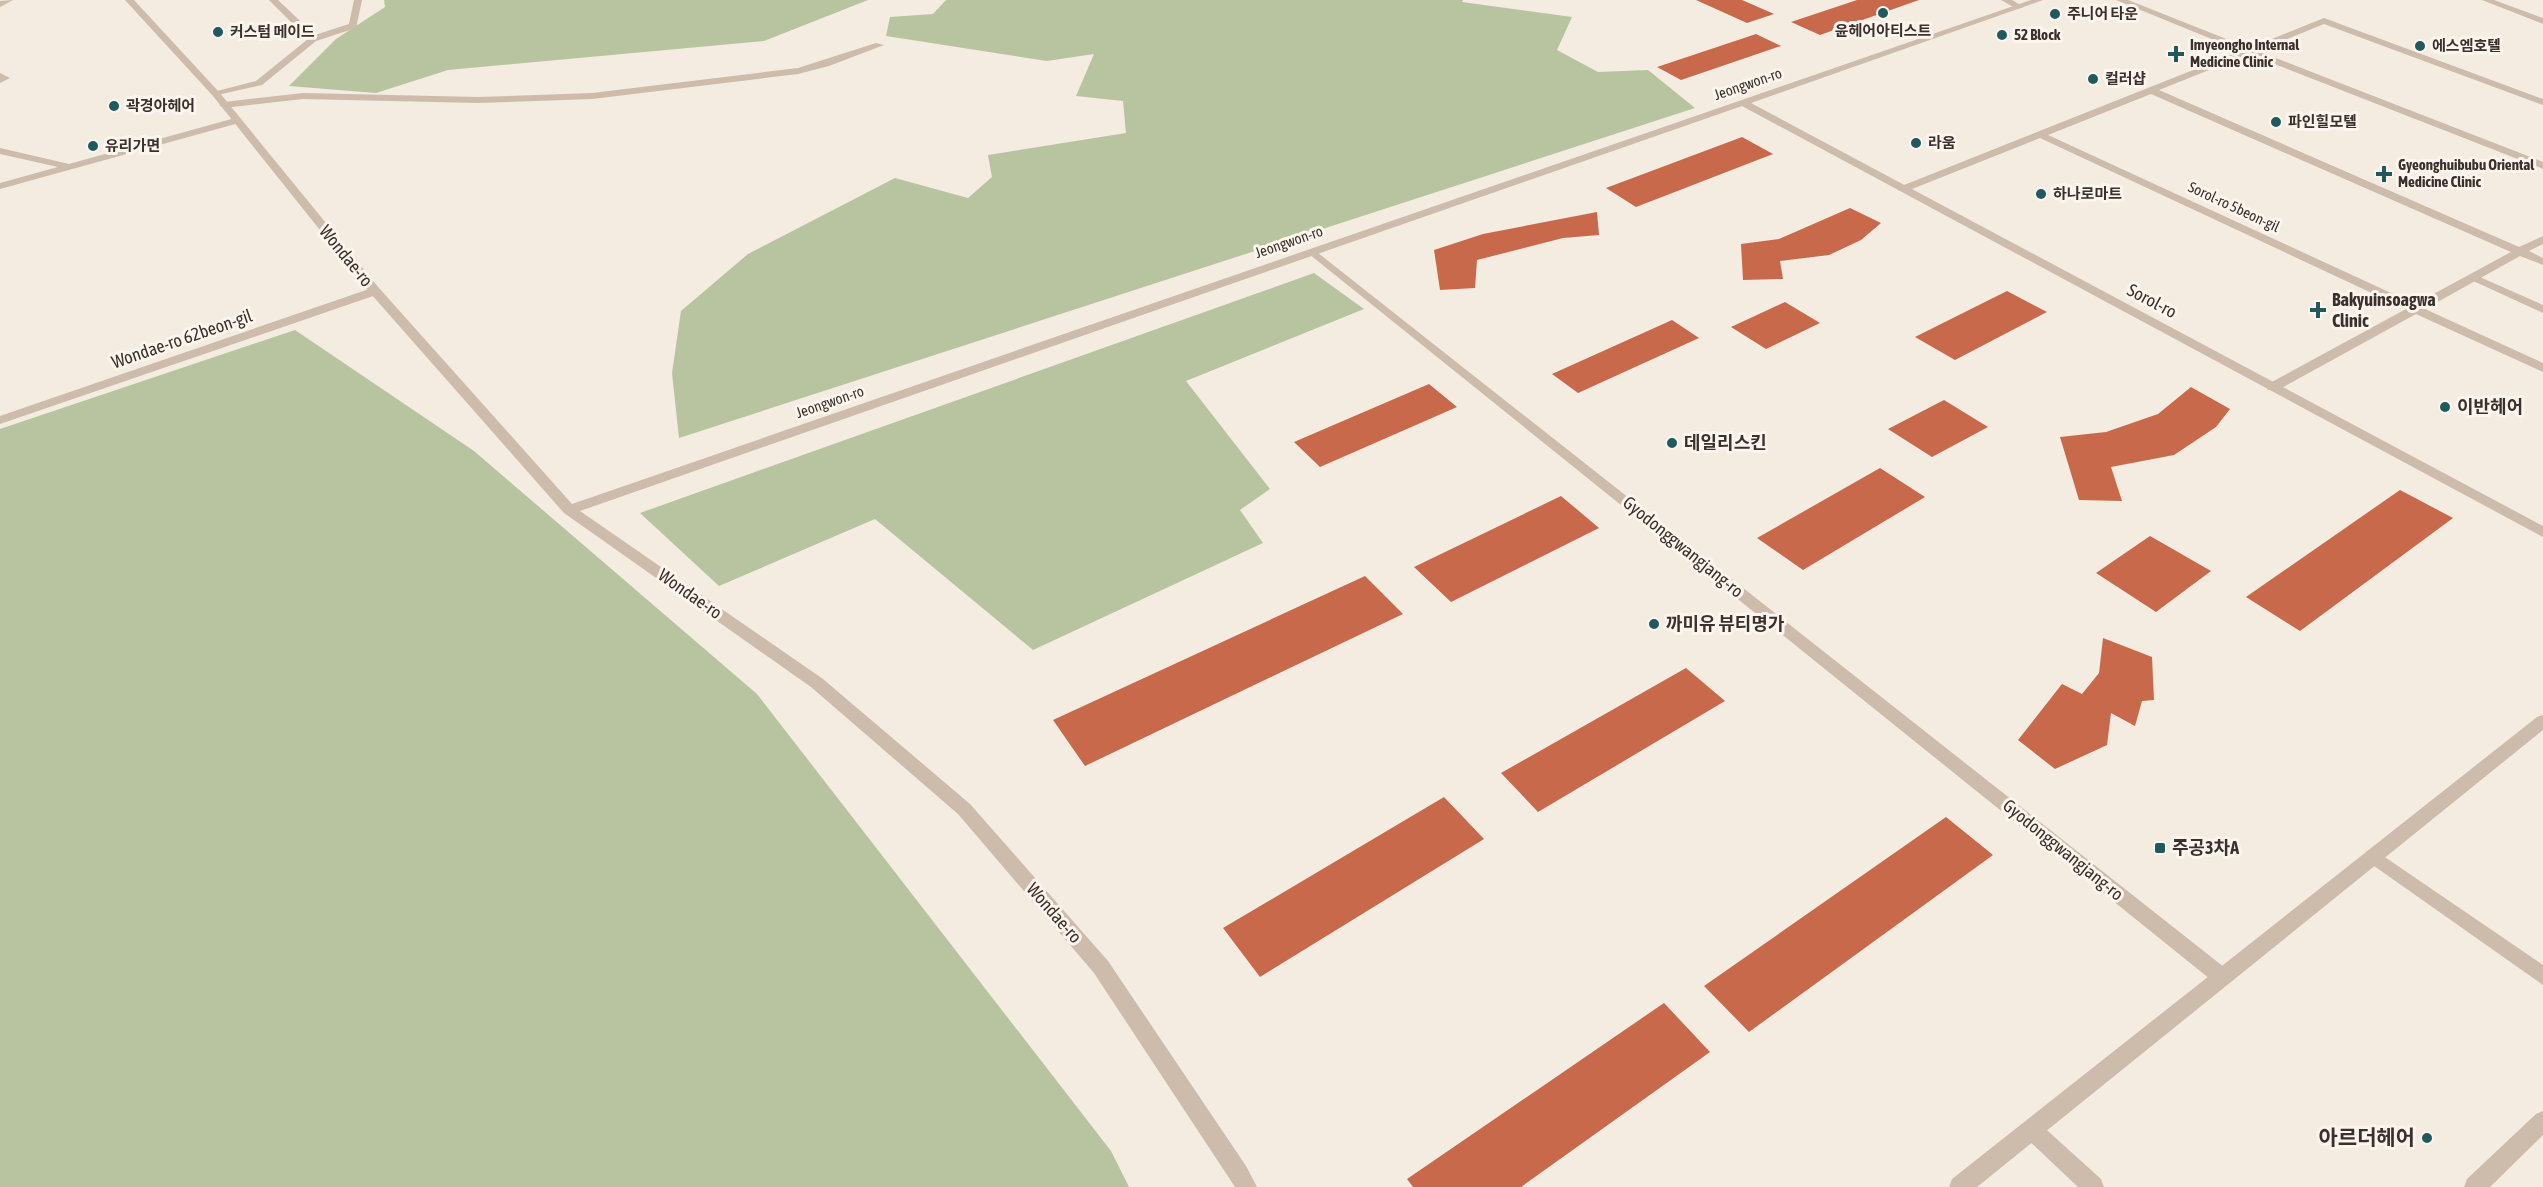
<svg xmlns="http://www.w3.org/2000/svg" width="2543" height="1187" font-family="'Asap Condensed','Noto Sans KR',sans-serif">
  <style>
    .green { fill: #b8c4a0 }
    .building { fill: #c8694b }
    .lines { fill: none; stroke-linecap: round; stroke-linejoin: round }
    .pedestrian { fill: #cdbbac; fill-rule: evenodd }
    .minor { fill: #cdbbac; fill-rule: evenodd }
    .tertiary { fill: #cdbbac; fill-rule: evenodd }
    .poi-dot { fill: #1f5a5e; stroke: #fbf5ee; stroke-width: 2 }
    .labels { text-anchor: middle; stroke-width: 6; stroke-linejoin: round; paint-order: stroke }
    .far-poi-label { font-size: 15px; font-weight: bold; fill: #3b302b; stroke: #fbf5ee; text-anchor: start }
    .far-street-label { font-size: 15px; fill: #3b302b; stroke: #fbf5ee }
    .street-label { font-size: 18px; fill: #3b302b; stroke: #fbf5ee }
    .poi-label { font-size: 18px; font-weight: bold; fill: #3b302b; stroke: #fbf5ee; text-anchor: start }
    .near-poi-label { font-size: 21px; font-weight: bold; fill: #3b302b; stroke: #fbf5ee; text-anchor: end }
  </style>
  <rect width="100%" height="100%" fill="#f4ebe1"/>
  <path class="green" d="M 384,0 L 868,0 L 764,41 L 448,70 L 376,93 L 289,86 L 336,39 L 385,7 Z
    M 946,0 L 1463,0 L 1462,2 L 1572,17 L 1557,50 L 1598,72 L 1648,70 L 1695,108 L 679,438 L 672,373 L 681,311 L 748,254 L 895,178 L 968,198 L 992,177 L 988,155 L 1126,133 L 1123,101 L 1076,96 L 1094,54 L 1047,61 L 886,36 L 890,17 L 933,14 Z
    M 1314,273 L 1364,309 L 1186,381 L 1270,489 L 1240,510 L 1263,543 L 1033,650 L 875,519 L 719,586 L 640,513 Z
    M 295,330 L 474,451 L 757,694 L 1111,1151 L 1129,1187 L 0,1187 L 0,429 Z"/>
  <path class="building" d="M 1696,0 L 1742,0 L 1774,14 L 1747,23 Z
    M 1857,0 L 1919,0 L 1820,35 L 1791,22 Z
    M 1756,34 L 1781,46 L 1681,80 L 1657,67 Z
    M 1742,137 L 1773,154 L 1636,207 L 1606,188 Z
    M 1850,208 L 1881,223 L 1861,240 L 1829,255 L 1780,261 L 1783,279 L 1743,280 L 1741,244 L 1779,239 Z
    M 1597,212 L 1599,235 L 1563,238 L 1477,260 L 1475,288 L 1440,290 L 1434,250 L 1483,234 Z
    M 2007,291 L 2047,312 L 1955,360 L 1915,337 Z
    M 1785,302 L 1820,323 L 1766,349 L 1731,327 Z
    M 1672,320 L 1699,338 L 1578,393 L 1552,374 Z
    M 1429,384 L 1457,407 L 1320,467 L 1294,442 Z
    M 2191,387 L 2230,409 L 2216,427 L 2174,455 L 2111,467 L 2122,501 L 2079,500 L 2060,437 L 2106,432 L 2158,414 Z
    M 1944,400 L 1988,427 L 1932,457 L 1888,429 Z
    M 1880,468 L 1925,497 L 1803,570 L 1757,538 Z
    M 2400,490 L 2453,518 L 2300,631 L 2246,597 Z
    M 1561,496 L 1599,528 L 1451,602 L 1414,567 Z
    M 2150,536 L 2211,571 L 2156,612 L 2096,573 Z
    M 1365,576 L 1403,614 L 1085,766 L 1053,720 Z
    M 2103,638 L 2152,657 L 2154,700 L 2142,701 L 2135,726 L 2111,713 L 2107,745 L 2055,769 L 2018,740 L 2062,684 L 2082,694 L 2099,673 Z
    M 1686,668 L 1725,701 L 1538,812 L 1501,773 Z
    M 1444,797 L 1484,839 L 1260,977 L 1223,928 Z
    M 1946,817 L 1993,855 L 1749,1032 L 1704,986 Z
    M 1664,1003 L 1710,1052 L 1521,1187 L 1413,1187 L 1407,1179 Z"/>
  <g class="lines">
    <path class="pedestrian" d="M 2473,274 L 2543,305 L 2543,313 L 2469,279 L 2467,277 Z"/>
    <path class="minor" d="M 13,0 L 0,7 L 0,1 Z
      M 269,0 L 278,0 L 315,35 L 349,24 L 354,0 L 362,0 L 356,28 L 316,41 L 262,85 L 213,96 L 213,92 L 256,81 L 308,39 Z
      M 2001,0 L 2012,0 L 2024,7 L 2017,9 Z
      M 2116,0 L 2128,0 L 2249,48 L 2324,18 L 2543,99 L 2543,105 L 2324,24 L 2258,51 L 2543,162 L 2543,169 L 2249,54 L 2159,90 L 2519,247 L 2543,236 L 2543,244 L 2529,251 L 2543,258 L 2543,265 L 2520,256 L 2425,309 L 2543,363 L 2543,372 L 2416,314 L 2278,390 L 2268,390 L 2267,387 L 2268,384 L 2406,309 L 2040,138 L 1907,191 L 1899,191 L 1899,187 L 2241,51 ZM 2151,94 L 2511,252 L 2415,304 L 2048,135 Z
      M 876,43 L 884,45 L 829,66 L 798,74 L 592,99 L 478,103 L 303,99 L 224,108 L 219,105 L 224,102 L 303,93 L 478,97 L 592,93 L 798,68 Z
      M 0,73 L 10,78 L 0,83 Z
      M 235,118 L 240,121 L 239,123 L 0,189 L 0,183 L 58,167 L 0,154 L 0,148 L 69,164 Z
      M 1313,249 L 2229,971 L 2232,977 L 2229,983 L 2222,986 L 2215,983 L 1309,254 L 1309,250 Z
      M 375,287 L 381,291 L 379,294 L 0,424 L 0,416 Z
      M 2373,849 L 2543,965 L 2543,985 L 2367,861 L 2364,856 L 2367,851 Z
      M 2543,1111 L 2543,1135 L 2490,1187 L 2464,1187 L 2467,1179 L 2536,1114 Z
      M 2032,1120 L 2039,1123 L 2101,1179 L 2104,1187 L 2078,1187 L 2025,1137 L 2022,1130 L 2025,1123 Z"/>
    <path class="tertiary" d="M 125,0 L 134,0 L 219,92 L 379,288 L 572,504 L 2031,0 L 2043,0 L 1751,103 L 2543,526 L 2543,537 L 1742,106 L 580,511 L 823,679 L 970,804 L 1108,961 L 1246,1166 L 1257,1187 L 1235,1187 L 1094,973 L 958,814 L 811,687 L 564,513 L 371,294 L 213,96 Z
      M 2482,0 L 2494,0 L 2543,18 L 2543,24 Z
      M 2543,715 L 2543,730 L 1977,1187 L 1949,1187 L 1952,1179 L 2537,717 Z"/>
  </g>
  <g class="poi-dot">
    <circle cx="1883" cy="13" r="6"/>
    <circle cx="2055" cy="14" r="6"/>
    <circle cx="218" cy="32" r="6"/>
    <circle cx="2002" cy="35" r="6"/>
    <circle cx="2420" cy="46" r="6"/>
    <path d="M2173 45h6v6h6v6h-6v6h-6v-6h-6v-6h6z"/>
    <circle cx="2093" cy="79" r="6"/>
    <circle cx="114" cy="106" r="6"/>
    <circle cx="2276" cy="122" r="6"/>
    <circle cx="1916" cy="143" r="6"/>
    <circle cx="93" cy="146" r="6"/>
    <path d="M2381 165h6v6h6v6h-6v6h-6v-6h-6v-6h6z"/>
    <circle cx="2041" cy="194" r="6"/>
    <path d="M2315 301h6v6h6v6h-6v6h-6v-6h-6v-6h6z"/>
    <circle cx="2445" cy="407" r="6"/>
    <circle cx="1672" cy="443" r="6"/>
    <circle cx="1654" cy="624" r="6"/>
    <rect x="2154" y="842" width="12" height="12" rx="3"/>
    <circle cx="2427" cy="1138" r="6"/>
  </g>
  <g class="labels">
    <g class="far-poi-label">
      <text x="2067" y="19">주니어 타운</text>
      <text x="1883" y="36" text-anchor="middle">윤헤어아티스트</text>
      <text x="230" y="37">커스텀 메이드</text>
      <text x="2014" y="40">52 Block</text>
      <text x="2190" y="50">Imyeongho Internal<tspan x="2190" dy="17">Medicine Clinic</tspan></text>
      <text x="2432" y="51">에스엠호텔</text>
      <text x="2105" y="84">컬러샵</text>
      <text x="126" y="111">곽경아헤어</text>
      <text x="2288" y="127">파인힐모텔</text>
      <text x="1928" y="148">라움</text>
      <text x="105" y="151">유리가면</text>
      <text x="2398" y="170">Gyeonghuibubu Oriental<tspan x="2398" dy="17">Medicine Clinic</tspan></text>
      <text x="2053" y="199">하나로마트</text>
    </g>
    <g class="far-street-label">
      <text transform="translate(1748 84) rotate(-19)" y="5">Jeongwon-ro</text>
      <text transform="translate(2234 207) rotate(25)" y="5">Sorol-ro 5beon-gil</text>
      <text transform="translate(1289 242) rotate(-19)" y="5">Jeongwon-ro</text>
      <text transform="translate(830 402) rotate(-19)" y="5">Jeongwon-ro</text>
    </g>
    <g class="street-label">
      <text transform="translate(346 256) rotate(51)" y="6">Wondae-ro</text>
      <text transform="translate(2152 301) rotate(28)" y="6">Sorol-ro</text>
      <text transform="translate(182 339) rotate(-19)" y="6">Wondae-ro 62beon-gil</text>
      <text transform="translate(1683 547) rotate(39)" y="6">Gyodonggwangjang-ro</text>
      <text transform="translate(690 594) rotate(35)" y="6">Wondae-ro</text>
      <text transform="translate(2063 850) rotate(39)" y="6">Gyodonggwangjang-ro</text>
      <text transform="translate(1054 913) rotate(49)" y="6">Wondae-ro</text>
    </g>
    <g class="poi-label">
      <text x="2332" y="306">Bakyuinsoagwa<tspan x="2332" dy="21">Clinic</tspan></text>
      <text x="2457" y="413">이반헤어</text>
      <text x="1684" y="449">데일리스킨</text>
      <text x="1666" y="630">까미유 뷰티명가</text>
      <text x="2172" y="854">주공3차A</text>
    </g>
    <g class="near-poi-label">
      <text x="2415" y="1145">아르더헤어</text>
    </g>
  </g>
</svg>
